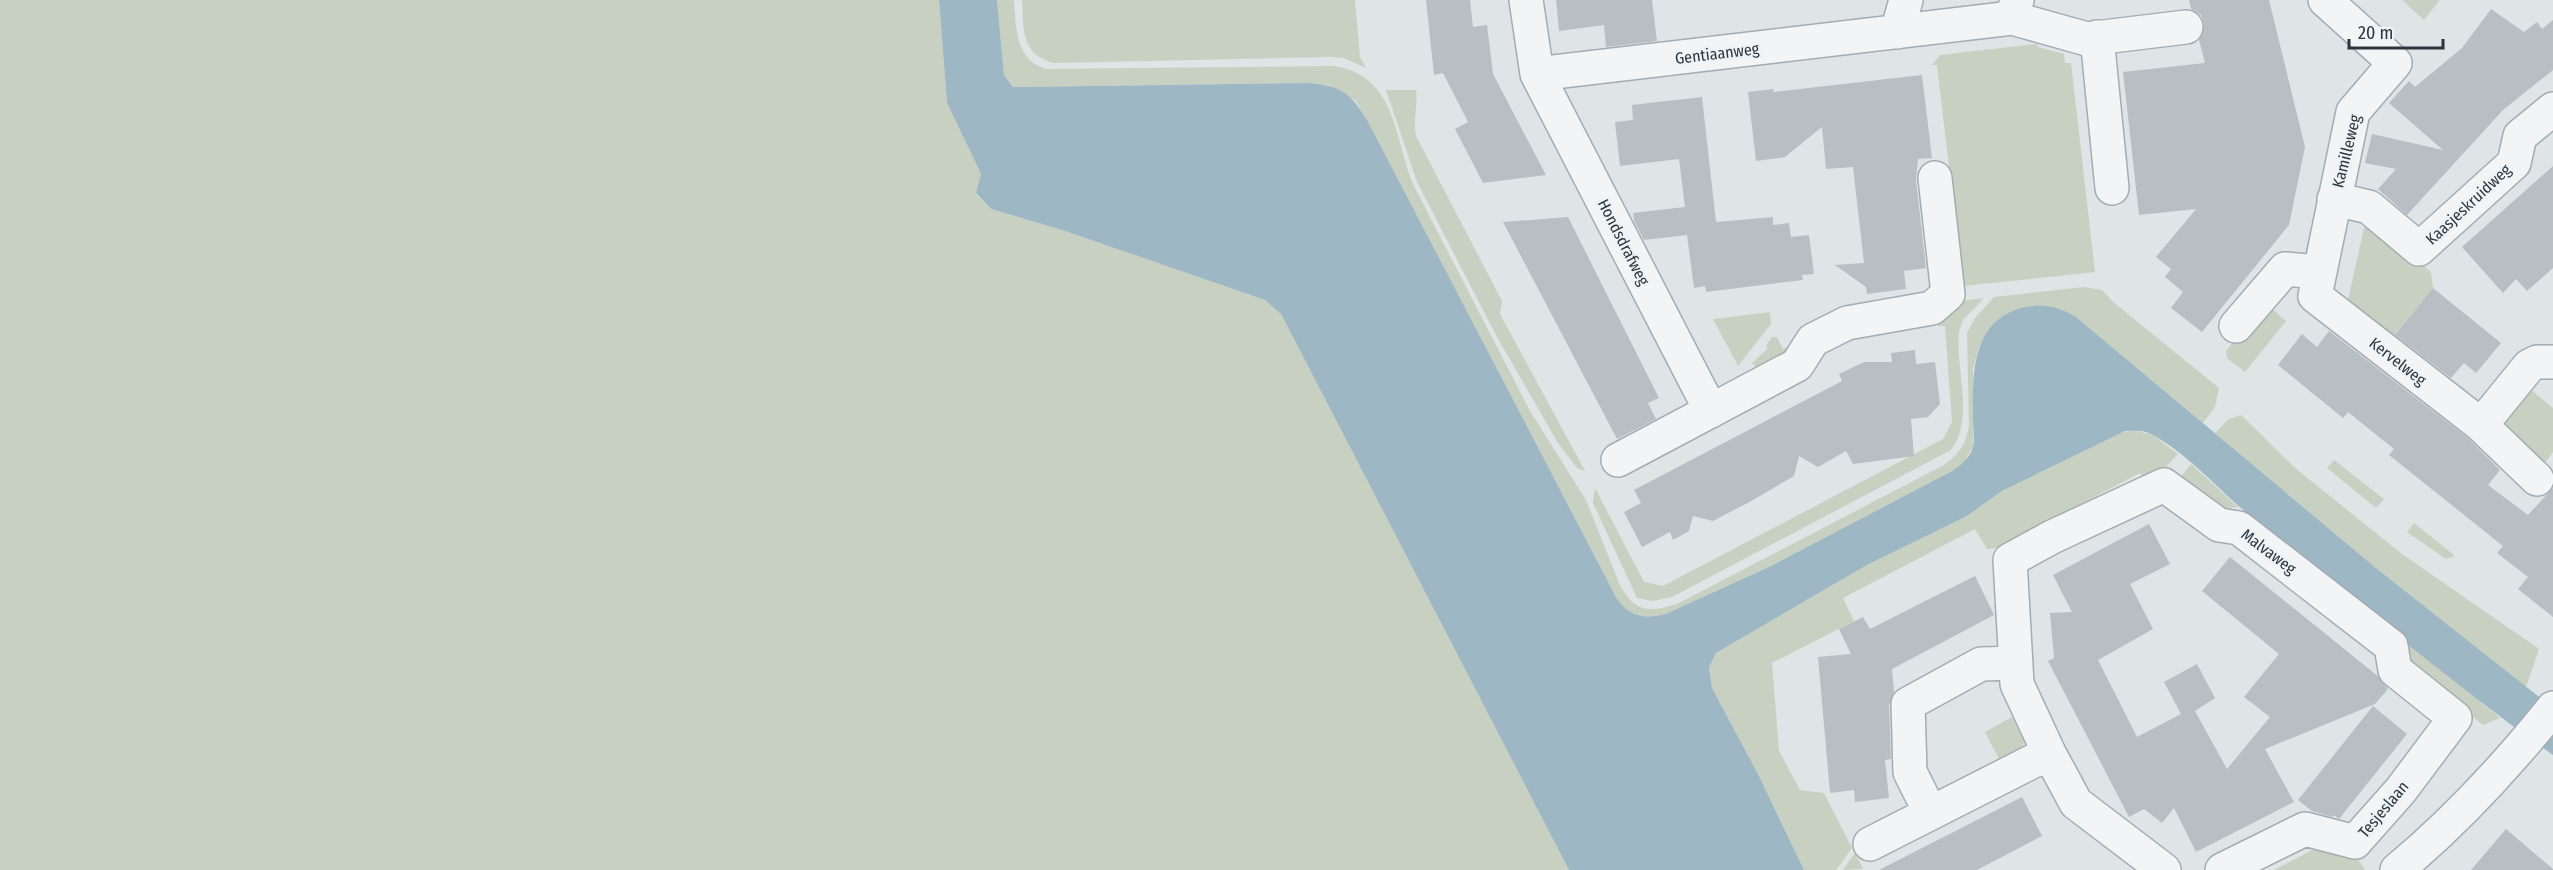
<svg xmlns="http://www.w3.org/2000/svg" width="2553" height="870" font-family="'Fira Sans Condensed',sans-serif">
  <style>
    .green { fill: #c8d0c1 }
    .water { fill: #9db8c4 }
    .building { fill: #b7bec4 }
    .lines { fill: none; stroke-linecap: round; stroke-linejoin: round }
    .minor-casing { stroke: #a5acb1; stroke-width: 36 }
    .tertiary-casing { stroke: #a5acb1; stroke-width: 36 }
    .minor { stroke: #f2f4f6; stroke-width: 33 }
    .tertiary { stroke: #f2f4f6; stroke-width: 33 }
    .labels { text-anchor: middle; stroke-width: 4.5; stroke-linejoin: round; paint-order: stroke }
    .street-label { font-size: 16px; fill: #2a353d; stroke: #eff3f5 }
  </style>
  <rect width="100%" height="100%" fill="#dfe4e7"/>
  <path class="green" d="M 0,0 L 939,0 L 947,103 L 981,174 L 976,194 L 991,209 L 1062,230 L 1265,300 L 1281,314 L 1569,870 L 0,870 Z
    M 997,0 L 1014,0 C 1016,28 1015,59 1046,69 L 1334,66 C 1396,76 1394,136 1413,184 L 1530,411 L 1586,500 L 1619,583 C 1634,612 1647,613 1677,604 L 1944,465 C 1959,454 1967,443 1969,424 L 1967,333 L 1975,318 L 1994,297 L 2083,287 L 2102,290 L 2112,301 L 2219,388 L 2215,407 L 2203,423 L 2076,317 L 2014,311 L 1995,322 L 1979,346 L 1973,369 L 1973,447 L 1964,462 L 1952,471 L 1771,566 L 1668,613 C 1646,620 1628,617 1616,597 L 1356,101 L 1328,85 L 1309,83 L 1013,87 L 1004,75 Z
    M 1022,0 L 1355,0 L 1360,57 L 1366,68 L 1344,58 L 1331,57 L 1053,63 C 1020,53 1024,29 1022,0 Z
    M 2402,0 L 2440,0 L 2424,20 Z
    M 2037,44 L 2038,47 L 2064,54 L 2065,63 L 2071,63 L 2095,272 L 1963,286 L 1937,65 L 1932,65 L 1940,55 Z
    M 1386,90 L 1416,90 C 1418,105 1413,120 1416,136 L 1502,301 L 1500,314 L 1585,471 L 1577,468 L 1558,443 L 1497,337 L 1417,182 Z
    M 2367,214 L 2386,237 L 2418,267 L 2422,264 L 2431,272 L 2433,288 L 2393,337 L 2347,305 Z
    M 1984,298 L 1963,320 L 1959,332 C 1955,369 1975,418 1951,450 L 1672,597 L 1653,601 L 1637,598 L 1593,503 L 1595,488 L 1644,582 L 1663,586 L 1943,439 L 1952,422 L 1945,326 L 1938,326 L 1937,320 L 1960,301 Z
    M 2265,303 L 2286,321 L 2245,372 L 2227,358 L 2226,351 Z
    M 1770,312 L 1771,324 L 1738,366 L 1713,319 Z
    M 1772,337 L 1777,337 L 1783,349 L 1787,347 L 1790,351 L 1757,368 L 1752,363 L 1768,348 L 1766,346 Z
    M 2530,389 L 2553,408 L 2553,452 L 2541,468 L 2495,432 Z
    M 2241,415 L 2295,468 L 2402,554 L 2539,649 L 2526,687 L 2376,568 L 2215,433 L 2229,419 Z
    M 2134,430 L 2153,435 L 2178,454 L 2161,472 L 2144,481 L 2140,473 L 1997,548 L 1987,549 L 1975,529 L 1843,598 L 1854,621 L 1772,663 L 1779,751 L 1800,790 L 1824,793 L 1852,848 L 1836,870 L 1804,870 L 1758,774 L 1712,688 L 1709,667 L 1716,653 L 1867,565 L 1967,516 L 2002,491 L 2119,433 Z
    M 2334,460 L 2384,499 L 2376,508 L 2327,468 Z
    M 2191,464 L 2238,507 L 2220,509 L 2179,479 Z
    M 2414,523 L 2455,556 L 2446,559 L 2407,532 Z
    M 2406,641 L 2419,652 L 2500,718 L 2483,725 L 2406,663 Z
    M 2012,717 L 2024,741 L 2023,747 L 1999,759 L 1985,732 Z
    M 2320,846 L 2357,858 L 2365,870 L 2274,870 Z
    M 1855,853 L 1863,869 L 1843,870 Z"/>
  <path class="water" d="M 939,0 L 997,0 L 1004,75 L 1013,87 L 1309,83 C 1342,86 1351,93 1368,122 L 1616,597 C 1628,617 1646,620 1668,613 L 1771,566 L 1952,471 C 1960,465 1971,457 1973,447 C 1975,439 1973,428 1973,419 C 1973,377 1970,325 2018,309 C 2039,302 2058,306 2076,317 L 2376,568 L 2553,708 L 2553,755 C 2449,682 2352,598 2253,518 C 2220,492 2189,454 2151,434 C 2143,430 2134,430 2125,431 L 2002,491 L 1967,516 L 1867,565 L 1716,653 L 1709,667 L 1712,688 L 1758,774 L 1804,870 L 1569,870 L 1281,314 L 1265,300 L 1062,230 L 991,209 L 976,193 L 981,174 L 947,103 Z"/>
  <path class="building" d="M 1426,0 L 1470,0 L 1473,27 L 1487,25 L 1493,74 L 1546,175 L 1483,183 L 1455,129 L 1468,122 L 1443,73 L 1434,75 Z
    M 1556,0 L 1652,0 L 1657,41 L 1606,47 L 1604,25 L 1559,31 Z
    M 2189,0 L 2269,0 L 2305,147 L 2289,225 L 2202,332 L 2171,308 L 2183,292 L 2165,277 L 2171,269 L 2156,257 L 2196,209 L 2139,215 L 2123,72 L 2205,63 L 2199,40 L 2204,24 L 2201,15 L 2191,9 Z
    M 2491,9 L 2524,32 L 2537,22 L 2542,29 L 2553,20 L 2553,70 L 2503,110 L 2407,215 L 2378,189 L 2396,169 L 2365,163 L 2372,134 L 2443,150 L 2389,103 L 2409,81 L 2415,87 L 2462,48 Z
    M 1922,75 L 1932,158 L 1918,159 L 1916,180 L 1926,268 L 1904,271 L 1906,289 L 1867,294 L 1866,287 L 1835,265 L 1864,263 L 1853,167 L 1826,169 L 1822,127 L 1785,157 L 1756,161 L 1748,92 L 1773,89 L 1774,92 Z
    M 1702,97 L 1716,222 L 1773,217 L 1773,225 L 1789,223 L 1791,237 L 1809,235 L 1814,274 L 1802,275 L 1803,280 L 1706,292 L 1705,286 L 1694,288 L 1687,235 L 1644,240 L 1634,221 L 1633,213 L 1685,207 L 1679,159 L 1620,166 L 1615,122 L 1633,120 L 1632,105 Z
    M 2553,166 L 2553,268 L 2527,291 L 2516,279 L 2503,293 L 2462,247 Z
    M 1568,217 L 1659,398 L 1648,403 L 1656,419 L 1617,439 L 1503,222 Z
    M 2433,288 L 2501,343 L 2476,373 L 2464,363 L 2451,378 L 2395,335 Z
    M 2329,331 L 2469,439 L 2500,470 L 2488,485 L 2528,515 L 2553,488 L 2553,617 L 2518,589 L 2528,577 L 2497,553 L 2503,546 L 2389,455 L 2394,449 L 2348,412 L 2343,418 L 2278,365 L 2302,334 L 2317,347 Z
    M 1915,350 L 1916,364 L 1935,362 L 1940,404 L 1928,417 L 1911,419 L 1914,456 L 1853,464 L 1846,451 L 1818,467 L 1799,456 L 1794,476 L 1753,500 L 1713,521 L 1693,516 L 1689,531 L 1673,540 L 1670,532 L 1642,547 L 1624,512 L 1641,503 L 1634,490 L 1842,381 L 1839,374 L 1864,362 L 1892,362 L 1891,353 Z
    M 2149,524 L 2170,564 L 2130,584 L 2153,629 L 2098,660 L 2137,737 L 2181,714 L 2164,682 L 2197,664 L 2215,698 L 2195,711 L 2227,769 L 2270,717 L 2244,697 L 2279,654 L 2202,591 L 2230,557 L 2379,677 L 2388,689 L 2375,704 L 2265,749 L 2294,802 L 2196,852 L 2174,808 L 2162,823 L 2144,809 L 2129,817 L 2048,661 L 2054,658 L 2050,613 L 2072,612 L 2053,575 Z
    M 1975,576 L 1994,615 L 1892,669 L 1894,692 L 1889,705 L 1891,759 L 1885,760 L 1889,798 L 1855,802 L 1854,790 L 1830,793 L 1818,657 L 1851,654 L 1839,629 L 1863,617 L 1870,629 Z
    M 2373,706 L 2407,734 L 2339,819 L 2334,815 L 2332,817 L 2312,811 L 2298,800 Z
    M 2022,797 L 2042,836 L 1977,870 L 1879,870 Z
    M 2506,829 L 2553,869 L 2553,870 L 2471,870 Z"/>
  <g class="lines">
    <g class="minor-casing">
      <path id="minor" d="M 1526,0 L 1537,74 L 1711,411
        M 2325,0 L 2395,63 L 2353,112 L 2315,296 L 2481,425 L 2529,366 L 2537,362 L 2553,362
        M 2012,18 L 2087,39 L 2186,27
        M 1897,32 L 1906,0
        M 2097,37 L 2112,188
        M 1537,74 L 2012,18 L 2017,0
        M 2334,199 L 2369,207 L 2419,249 L 2514,163 L 2520,136 L 2553,109
        M 2236,326 L 2285,269 L 2319,272
        M 2481,425 L 2537,479
        M 1618,460 L 1797,365 L 1813,340 L 1847,323 L 1932,308 L 1948,294 L 1935,178
        M 1930,812 L 1910,772 L 1908,704 L 1981,664 L 2016,663
        M 1870,844 L 2049,753
        M 2164,870 L 2076,803 L 2049,753 L 2017,684 L 2010,560 L 2052,537 L 2164,485 L 2219,525 L 2239,528 L 2391,646 L 2395,670 L 2455,718 L 2401,790 L 2355,842 L 2305,829 L 2222,870"/>
    </g>
    <g class="tertiary-casing">
      <path id="tertiary" d="M 2397,870 C 2456,821 2505,768 2553,708"/>
    </g>
    <use href="#minor" class="minor"/>
    <use href="#tertiary" class="tertiary"/>
  </g>
  <g class="labels">
    <g class="street-label">
      <text transform="translate(1717 53) rotate(-7)" y="6">Gentiaanweg</text>
      <text transform="translate(2346 151) rotate(-76)" y="6">Kamilleweg</text>
      <text transform="translate(2468 204) rotate(-43)" y="6">Kaasjeskruidweg</text>
      <text transform="translate(1624 242) rotate(63)" y="6">Hondsdrafweg</text>
      <text transform="translate(2398 361) rotate(38)" y="6">Kervelweg</text>
      <text transform="translate(2269 551) rotate(37)" y="6">Malvaweg</text>
      <text transform="translate(2383 809) rotate(-50)" y="6">Tesjeslaan</text>
    </g>
  </g>
  <path d="M2349 39v9h94v-9" fill="none" stroke="#2a353d" stroke-width="3"/>
  <text x="2358" y="39" font-size="18" fill="#2a353d" stroke="#eff3f5" stroke-width="4.5" paint-order="stroke">20 m</text>
</svg>
